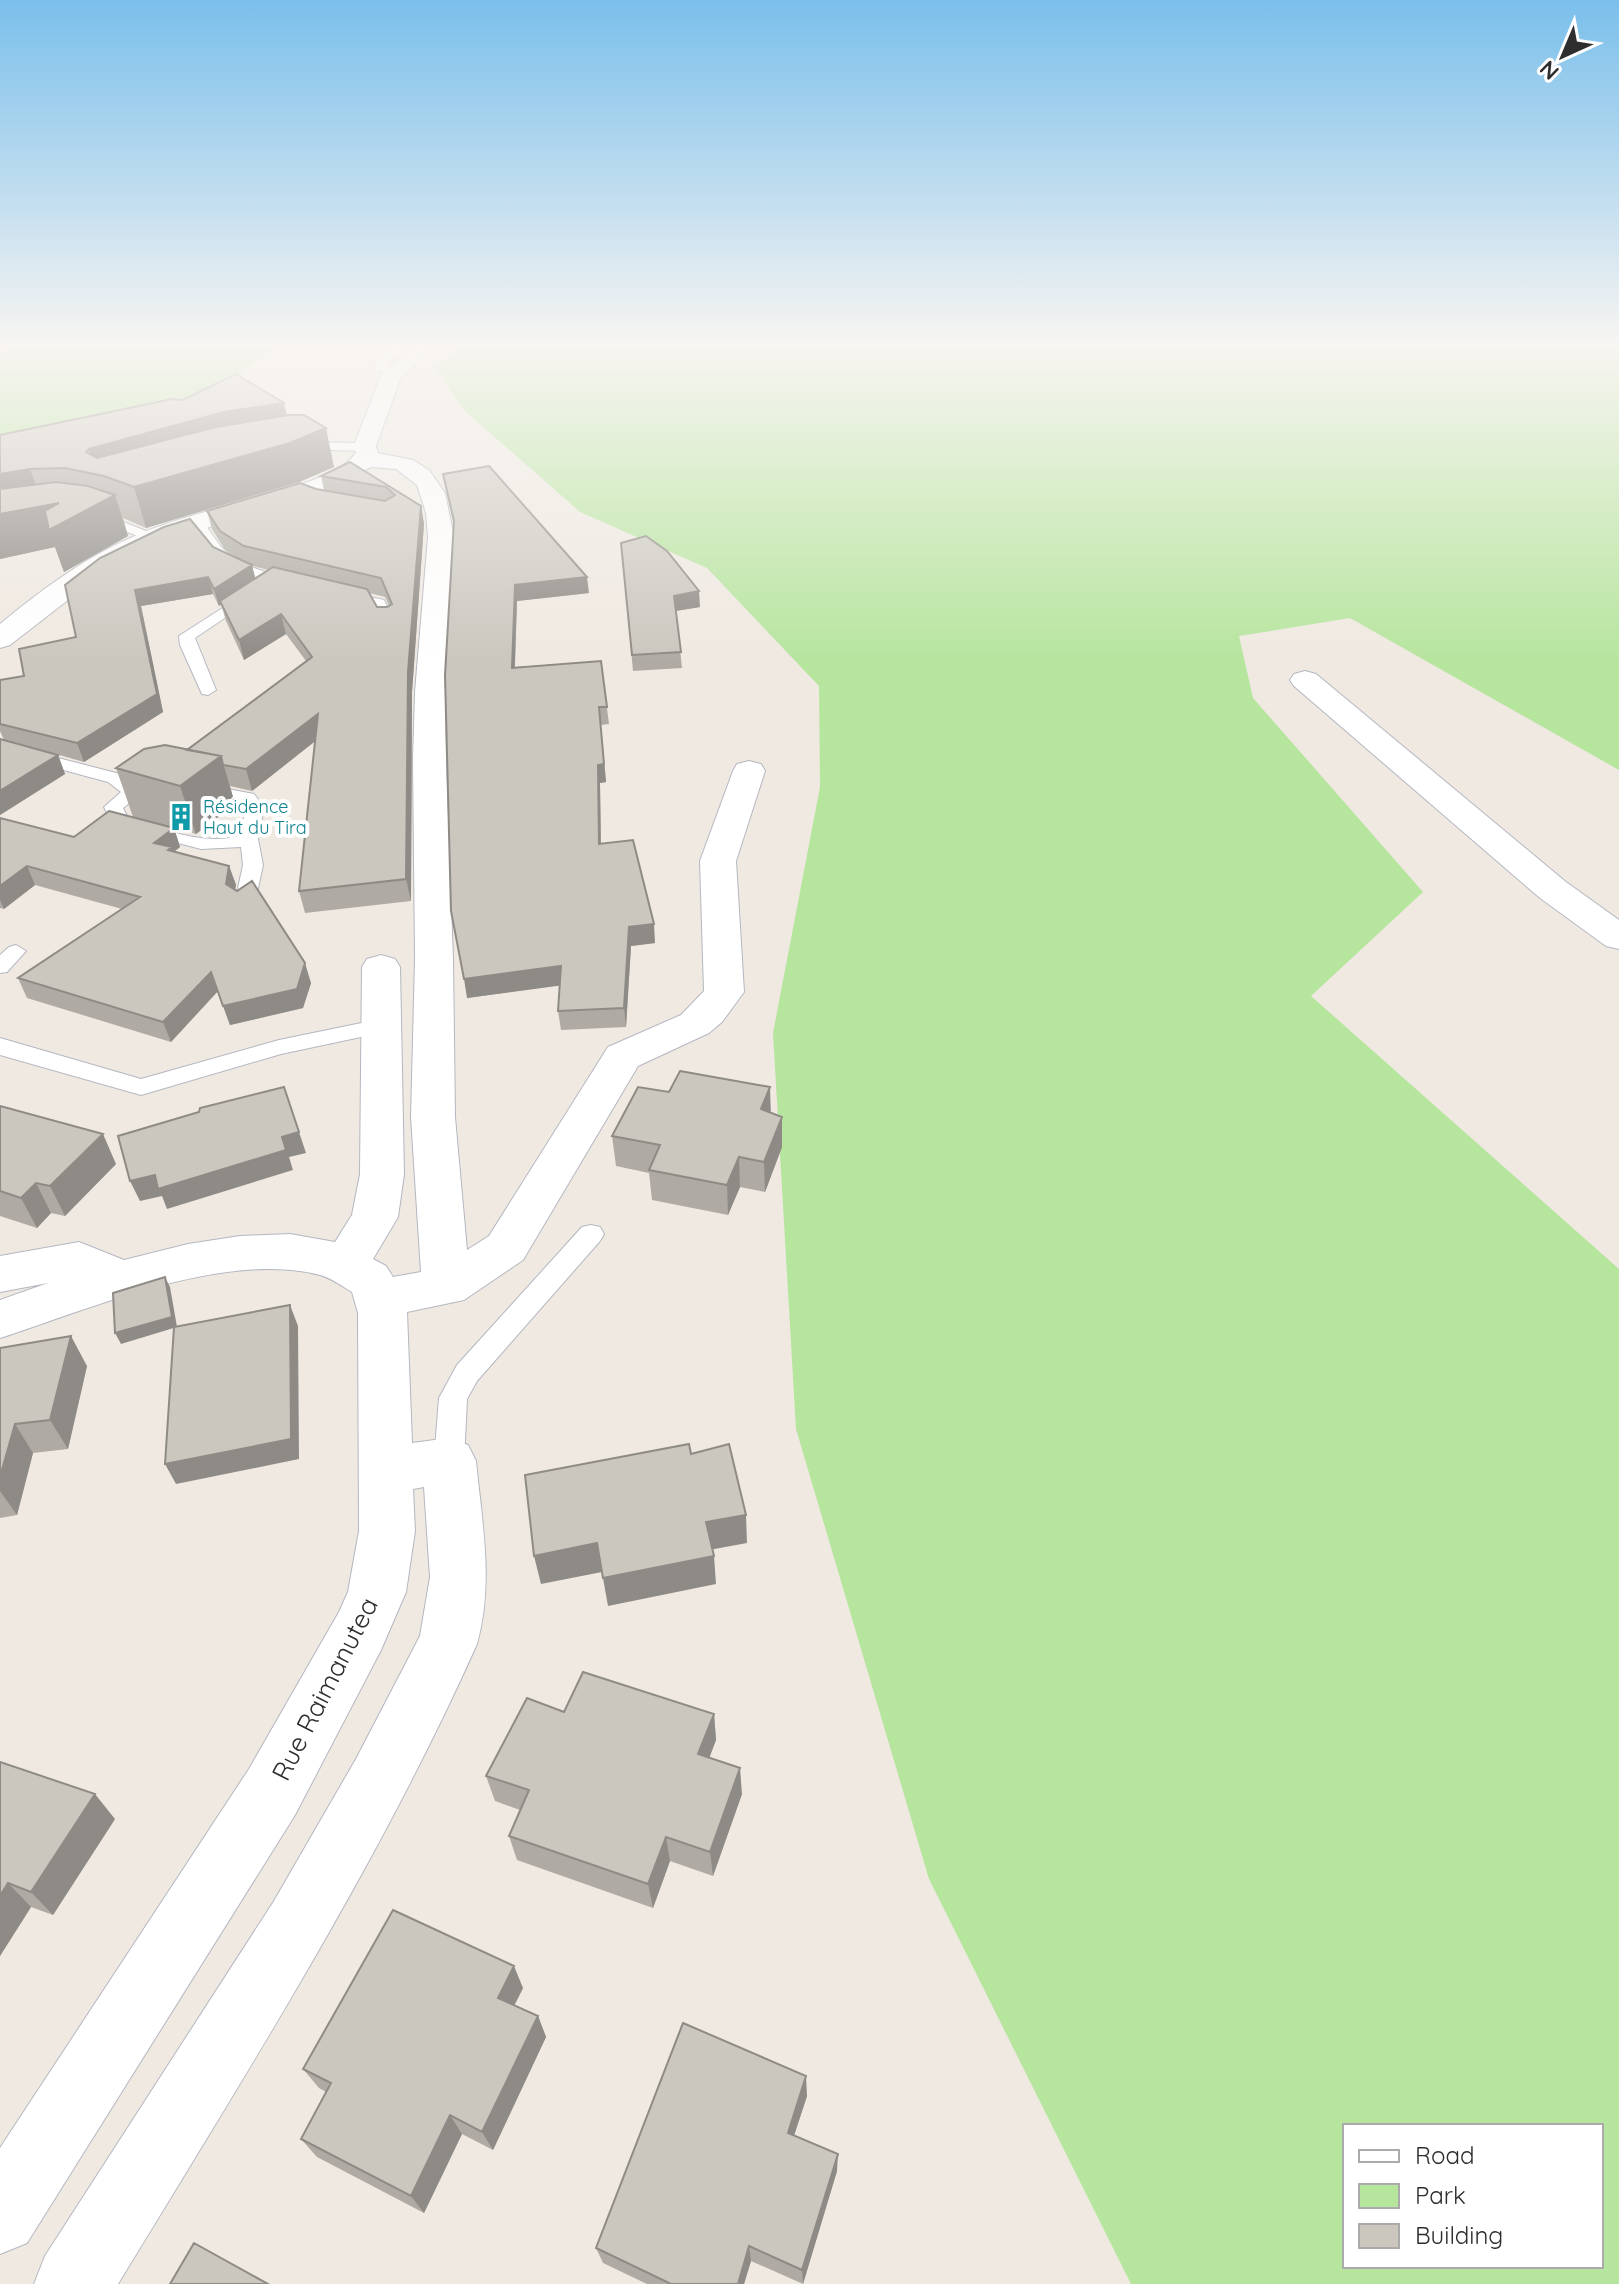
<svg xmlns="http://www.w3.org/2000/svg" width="1619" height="2284" font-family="Quicksand,sans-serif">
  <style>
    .green { fill: #b6e59e; fill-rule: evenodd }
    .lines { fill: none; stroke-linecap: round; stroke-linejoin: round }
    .lane-casing { stroke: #b4b7c1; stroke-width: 2 }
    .street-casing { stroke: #b4b7c1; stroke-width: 2 }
    .lane { fill: #fff; fill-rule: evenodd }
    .street { fill: #fff; fill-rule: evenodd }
    .wall { fill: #afaba4; fill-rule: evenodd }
    .shaded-wall { fill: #8e8b86 }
    .building { fill: #cbc7bf; stroke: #8e8b86; stroke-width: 2 }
    .labels { text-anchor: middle; stroke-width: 8; stroke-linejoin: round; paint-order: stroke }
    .far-culture-label { font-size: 18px; fill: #0d838f; stroke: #fff; text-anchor: start }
    .near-street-label { font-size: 26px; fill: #2e2e2e; stroke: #fff }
  </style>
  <rect width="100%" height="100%" fill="#efe9e1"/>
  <path class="green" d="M 25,343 L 282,343 L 168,425 L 0,460 L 0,353 Z
    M 467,343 L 1619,343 L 1619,770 L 1350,618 L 1239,636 L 1253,698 L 1423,892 L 1311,996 L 1619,1269 L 1619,2284 L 1131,2284 L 929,1879 L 796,1429 L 773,1033 L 820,787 L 819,686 L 707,568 L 580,512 L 463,409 L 435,367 ZM 1345,2126 L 1601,2126 L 1601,2266 L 1345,2266 Z"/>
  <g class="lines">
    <g class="lane-casing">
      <path id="lane" d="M 399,343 L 410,343 L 385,365 L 396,372 L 396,376 L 376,371 L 375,362 Z
        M 298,442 L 364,443 L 370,447 L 364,451 L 294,449 L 294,443 Z
        M 91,513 L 101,513 L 161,537 L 149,540 L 91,519 Z
        M 197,519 L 202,520 L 221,547 L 240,563 L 297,583 L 290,587 C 240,576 218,568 190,523 Z
        M 249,591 L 256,595 L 254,598 L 195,638 L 216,690 L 208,695 L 202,694 L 180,645 L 179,636 Z
        M 342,591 L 384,600 L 394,621 L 391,624 L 381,624 L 373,606 L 337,598 L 335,595 Z
        M 0,743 L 120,774 L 136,786 L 155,786 L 158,790 L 155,794 L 137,797 L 123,808 L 128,818 C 164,829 203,846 240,836 L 246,807 L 242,802 L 195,793 L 192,789 L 195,785 L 201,784 L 254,794 L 264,807 L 258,839 L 263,865 L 255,902 L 245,908 L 235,902 L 243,865 L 241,847 L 201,849 L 114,826 L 104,807 L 121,792 L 108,782 L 0,753 Z
        M 16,945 L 26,951 L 7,972 L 0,973 L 0,955 L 9,947 Z
        M 381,1019 L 389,1021 L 392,1026 L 389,1031 L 281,1054 L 141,1095 L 0,1055 L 0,1038 L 141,1079 L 279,1040 Z
        M 591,1225 L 600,1227 L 604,1234 L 600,1241 L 477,1381 L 467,1399 L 464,1461 L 459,1470 L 449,1473 L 439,1470 L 434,1461 L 439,1398 L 457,1365 L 582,1227 Z"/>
    </g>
    <g class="street-casing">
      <path id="street" d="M 417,343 L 438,343 L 401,377 L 376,446 L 378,453 L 413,460 L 429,470 L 445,493 L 454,537 L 445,692 L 446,759 L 453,959 L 455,1117 L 467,1250 L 489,1236 L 608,1047 L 681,1015 L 704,991 L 700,861 L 733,771 L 737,764 L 749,761 L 761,764 L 765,771 L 736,861 L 744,992 L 722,1022 L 709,1033 L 638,1066 L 523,1260 L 464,1300 L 407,1312 L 412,1443 L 449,1438 L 468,1445 L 476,1461 C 482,1523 494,1583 477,1644 C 377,1868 245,2075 118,2284 L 34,2284 L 45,2256 L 274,1901 L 356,1759 L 420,1636 L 430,1577 L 424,1487 L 413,1489 L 415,1531 L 406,1592 L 381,1650 L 295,1815 L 27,2243 L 0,2254 L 0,2148 L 249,1769 L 339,1612 L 348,1592 L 359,1531 L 358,1313 L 352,1292 C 342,1286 331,1278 320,1275 C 225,1250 90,1309 0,1338 L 0,1300 L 48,1283 L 0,1292 L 0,1256 L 79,1242 L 124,1260 L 188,1244 L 240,1236 L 290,1234 L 335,1242 L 352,1215 L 360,1174 L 362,967 L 367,959 L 381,955 L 395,959 L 400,967 L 404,1174 L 398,1217 L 373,1259 L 386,1266 L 393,1277 L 421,1272 L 411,1117 L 415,959 L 413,759 L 415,692 L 428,537 L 426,513 L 417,485 L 396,469 L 371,467 L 322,492 L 168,540 L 104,572 L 10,645 L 0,648 L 0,624 C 39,592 81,560 128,539 C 171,519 218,509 263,496 C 287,489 344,474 356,452 L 353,447 L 382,374 Z
        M 1305,671 L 1316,674 L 1566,882 L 1619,920 L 1619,949 L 1606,946 L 1540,898 L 1294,686 L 1290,680 L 1294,674 Z"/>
    </g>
    <use href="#lane" class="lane"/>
    <use href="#street" class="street"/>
  </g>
  <path class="wall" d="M 287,415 L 334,467 L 299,482 L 146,528 L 123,518 L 128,536 L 64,572 L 55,547 L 0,559 L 0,435 Z
    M 350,462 L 421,506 L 424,524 L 412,692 L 411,901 L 305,913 L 299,891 L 315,741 L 252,791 L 230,786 L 235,804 L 196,834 L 174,828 L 180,847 L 174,851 L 229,866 L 236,885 L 235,890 L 311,983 L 303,1008 L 230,1025 L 218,991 L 171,1042 L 27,998 L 18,978 L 122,909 L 35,885 L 4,909 L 0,908 L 0,818 L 74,837 L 133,817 L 116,768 L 187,750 L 306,661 L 286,634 L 244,660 L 226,621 L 221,604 L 219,606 L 213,594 L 141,606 L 163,712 L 84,762 L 49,752 L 58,755 L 65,774 L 0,815 L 0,739 L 4,740 L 0,731 L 0,680 L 24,676 L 76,637 L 213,547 L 239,559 L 225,550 L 212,529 L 207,511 L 316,489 L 324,490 L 321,476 ZM 252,566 L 269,570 L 255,578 ZM 369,593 L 385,597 L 389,606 L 387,607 L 377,607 Z
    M 443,474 L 589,593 L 517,601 L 515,667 L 601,661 L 609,724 L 601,725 L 606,782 L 600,783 L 601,844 L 655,943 L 631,946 L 626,1027 L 561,1030 L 558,1011 L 560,985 L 467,998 L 454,525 Z
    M 621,543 L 700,607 L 676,611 L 682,668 L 633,671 Z
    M 0,1106 L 116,1164 L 65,1216 L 51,1213 L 37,1228 L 0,1216 Z
    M 771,1113 L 782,1147 L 765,1192 L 740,1187 L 728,1215 L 652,1200 L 649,1173 L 616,1166 L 612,1136 Z
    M 0,1348 L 87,1366 L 68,1449 L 33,1453 L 17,1515 L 0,1518 Z
    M 564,1712 L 714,1714 L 716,1740 L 709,1758 L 742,1794 L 713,1876 L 670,1861 L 653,1908 L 517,1860 L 509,1836 L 520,1810 L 495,1801 L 486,1776 Z
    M 0,1762 L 115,1819 L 53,1915 L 31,1907 L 0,1956 Z
    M 523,1988 L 514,2006 L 538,2016 L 546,2037 L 493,2150 L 462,2134 L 424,2213 L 317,2157 L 301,2139 L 326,2092 L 319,2088 L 303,2069 Z
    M 807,2096 L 794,2135 L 837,2171 L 803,2284 L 751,2261 L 744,2284 L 647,2284 L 603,2263 L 596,2248 Z"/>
  <path class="shaded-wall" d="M 284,403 L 293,441 L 104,476 L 97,474 L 89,449 L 224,412 Z
    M 326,428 L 334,467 L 299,482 L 146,528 L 134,487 Z
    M 30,469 L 43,506 L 115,495 L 128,536 L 64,572 L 55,547 L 0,559 L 0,474 Z
    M 421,506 L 424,524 L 412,692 L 411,901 L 406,879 L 408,672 Z
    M 252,565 L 256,581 L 219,606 L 214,589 Z
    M 208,577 L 213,594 L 141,606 L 163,712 L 84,762 L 77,743 L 135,590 Z
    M 587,577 L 589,593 L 517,601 L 514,685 L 512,668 L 515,585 Z
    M 699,591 L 700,607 L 675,611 L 674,596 Z
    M 281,614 L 286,634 L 244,660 L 239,640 Z
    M 599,707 L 606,782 L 600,783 L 601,862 L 599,844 L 598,765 Z
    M 318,714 L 323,735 L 252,791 L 246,769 Z
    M 58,755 L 65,774 L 0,815 L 0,791 Z
    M 221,756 L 235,804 L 196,834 L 180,786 Z
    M 174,828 L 180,847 L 174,852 L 154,843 Z
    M 27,866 L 35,885 L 4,909 L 0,900 L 0,886 Z
    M 229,866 L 236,885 L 232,903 L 226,884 Z
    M 654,924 L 655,943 L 631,946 L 626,1027 L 624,1008 L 629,927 Z
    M 305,963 L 311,983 L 303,1008 L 230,1025 L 223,1006 Z
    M 561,966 L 564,985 L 467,998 L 464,979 Z
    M 211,972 L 218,991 L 171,1042 L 163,1022 Z
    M 770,1087 L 771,1117 L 761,1109 Z
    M 782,1117 L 782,1147 L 765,1192 L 764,1162 Z
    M 299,1132 L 306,1153 L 289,1157 L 293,1170 L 167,1209 L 162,1196 L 140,1201 L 130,1181 L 155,1175 Z
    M 103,1134 L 116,1164 L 65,1216 L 50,1186 Z
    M 739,1157 L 740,1187 L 728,1215 L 727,1185 Z
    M 36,1183 L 51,1213 L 37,1228 L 21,1198 Z
    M 165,1277 L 170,1287 L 177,1327 L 121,1344 L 115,1333 Z
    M 290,1305 L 298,1326 L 299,1459 L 176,1484 L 165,1464 Z
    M 71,1336 L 87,1366 L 68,1449 L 50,1420 Z
    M 15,1424 L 33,1453 L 17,1515 L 0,1491 L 0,1477 Z
    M 746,1515 L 747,1543 L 709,1550 L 706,1522 Z
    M 597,1543 L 602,1572 L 541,1584 L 534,1556 Z
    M 714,1556 L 716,1584 L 608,1606 L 603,1578 Z
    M 714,1714 L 716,1740 L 701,1780 L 698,1754 Z
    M 740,1768 L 742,1794 L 713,1876 L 710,1852 Z
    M 95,1794 L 115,1819 L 53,1915 L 31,1892 Z
    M 666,1837 L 670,1861 L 653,1908 L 648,1884 Z
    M 8,1883 L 31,1907 L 0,1956 L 0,1896 Z
    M 514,1966 L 523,1988 L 507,2020 L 498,1998 Z
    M 538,2016 L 546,2037 L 493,2150 L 482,2132 Z
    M 806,2076 L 807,2096 L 789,2151 L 788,2133 Z
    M 450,2115 L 462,2134 L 424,2213 L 411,2196 Z
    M 838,2154 L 837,2171 L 803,2284 L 802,2270 Z
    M 749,2246 L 751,2261 L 744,2284 L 738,2284 Z"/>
  <path class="building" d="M 236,374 L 284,403 L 224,412 L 89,449 L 86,452 L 97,458 L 216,427 L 289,415 L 304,415 L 326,428 L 290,443 L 134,487 L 104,476 L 65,468 L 30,469 L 0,474 L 0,435 L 172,399 L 183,400 Z
    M 350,462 L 421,506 L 408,672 L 406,879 L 299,891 L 318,714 L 246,769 L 223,765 L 221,756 L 187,750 L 312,657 L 281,614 L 239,640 L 220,601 L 273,567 L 367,589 L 377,607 L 387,607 L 392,604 L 381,578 L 244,546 L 220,531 L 207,511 L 300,483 L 316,489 L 385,501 L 395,495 L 386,487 L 321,476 Z
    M 489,466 L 587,577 L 515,585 L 512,668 L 601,661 L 607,707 L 599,707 L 604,764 L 598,765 L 599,844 L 633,840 L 654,924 L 629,927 L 624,1008 L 558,1011 L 561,966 L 464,979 L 451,911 L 445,675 L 454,521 L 443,474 Z
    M 56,482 L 88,486 L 115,495 L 49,530 L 45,511 L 59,503 L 0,514 L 0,489 Z
    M 190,519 L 213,547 L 252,565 L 214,589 L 208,577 L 135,590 L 157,694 L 77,743 L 0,724 L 0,680 L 24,676 L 19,649 L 76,637 L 65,585 L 100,558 L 164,527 Z
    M 646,536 L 667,551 L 699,591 L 674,596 L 681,652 L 632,655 L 621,543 Z
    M 0,739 L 58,755 L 0,791 Z
    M 165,745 L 221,756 L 180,786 L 116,768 L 144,749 Z
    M 109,811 L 174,828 L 154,843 L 172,847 L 168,850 L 229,866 L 226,884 L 237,891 L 252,881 L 305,963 L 297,989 L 223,1006 L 211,972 L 163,1022 L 18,978 L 140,897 L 27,866 L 0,886 L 0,818 L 74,837 Z
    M 680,1071 L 770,1087 L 761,1109 L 782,1117 L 764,1162 L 739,1157 L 727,1185 L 649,1170 L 660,1145 L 612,1136 L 638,1087 L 669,1092 Z
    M 284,1087 L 299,1132 L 282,1137 L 286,1150 L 158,1189 L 155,1175 L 130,1181 L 118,1136 L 199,1112 L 200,1108 Z
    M 0,1106 L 103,1134 L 50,1186 L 36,1183 L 21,1198 L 0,1191 Z
    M 165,1277 L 172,1317 L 115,1333 L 113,1293 Z
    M 290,1305 L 291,1439 L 165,1464 L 174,1327 Z
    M 71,1336 L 50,1420 L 15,1424 L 0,1477 L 0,1348 Z
    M 689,1444 L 691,1454 L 729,1444 L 746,1515 L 706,1522 L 714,1556 L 603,1578 L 597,1543 L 534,1556 L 525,1475 Z
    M 583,1672 L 714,1714 L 698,1754 L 740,1768 L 710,1852 L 666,1837 L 648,1884 L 509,1836 L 529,1790 L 486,1776 L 527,1698 L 564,1712 Z
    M 0,1762 L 95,1794 L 31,1892 L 8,1883 L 0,1896 Z
    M 393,1910 L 514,1966 L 498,1998 L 538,2016 L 482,2132 L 450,2115 L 411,2196 L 301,2139 L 331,2083 L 303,2069 Z
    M 683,2023 L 806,2076 L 788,2133 L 838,2154 L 802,2270 L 749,2246 L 738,2284 L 671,2284 L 596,2248 Z
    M 194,2243 L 268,2284 L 170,2284 Z"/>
  <linearGradient id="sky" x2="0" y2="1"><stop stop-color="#7abfeb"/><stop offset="0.52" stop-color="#f8f5f2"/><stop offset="1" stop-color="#f8f5f2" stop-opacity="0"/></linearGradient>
  <rect width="1619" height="662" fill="url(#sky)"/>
  <defs>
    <g id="building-bare" transform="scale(2.16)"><path d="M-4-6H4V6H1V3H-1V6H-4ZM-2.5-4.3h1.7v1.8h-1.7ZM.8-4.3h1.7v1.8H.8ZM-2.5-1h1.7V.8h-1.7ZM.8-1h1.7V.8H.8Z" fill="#0f9aa8" stroke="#fff" stroke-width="2.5" paint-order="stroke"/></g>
  </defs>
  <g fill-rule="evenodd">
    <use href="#building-bare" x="181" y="817"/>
  </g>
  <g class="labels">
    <g class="far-culture-label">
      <text x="203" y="813">Résidence<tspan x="203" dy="21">Haut du Tira</tspan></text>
    </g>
    <g class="near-street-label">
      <text transform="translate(325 1689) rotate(-63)" y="9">Rue Raimanutea</text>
    </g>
  </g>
  <rect x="1343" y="2124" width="260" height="144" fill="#ffffff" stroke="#ababab" stroke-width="2"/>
  <rect x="1359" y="2150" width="40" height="12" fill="#ffffff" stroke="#ababab" stroke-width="2"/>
  <text x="1415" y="2164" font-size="24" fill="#2e2e2e">Road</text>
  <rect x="1359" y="2184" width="40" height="24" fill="#b6e59e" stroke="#ababab" stroke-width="2"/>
  <text x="1415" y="2204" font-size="24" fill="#2e2e2e">Park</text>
  <rect x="1359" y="2224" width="40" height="24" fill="#cbc7bf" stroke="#ababab" stroke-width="2"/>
  <text x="1415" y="2244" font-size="24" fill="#2e2e2e">Building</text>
  <g transform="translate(1563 56) rotate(224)" stroke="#ffffff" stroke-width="6" paint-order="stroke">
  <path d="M0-6L14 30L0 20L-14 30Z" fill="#2e2e2e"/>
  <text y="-12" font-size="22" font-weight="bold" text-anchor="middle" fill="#2e2e2e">N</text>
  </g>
</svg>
